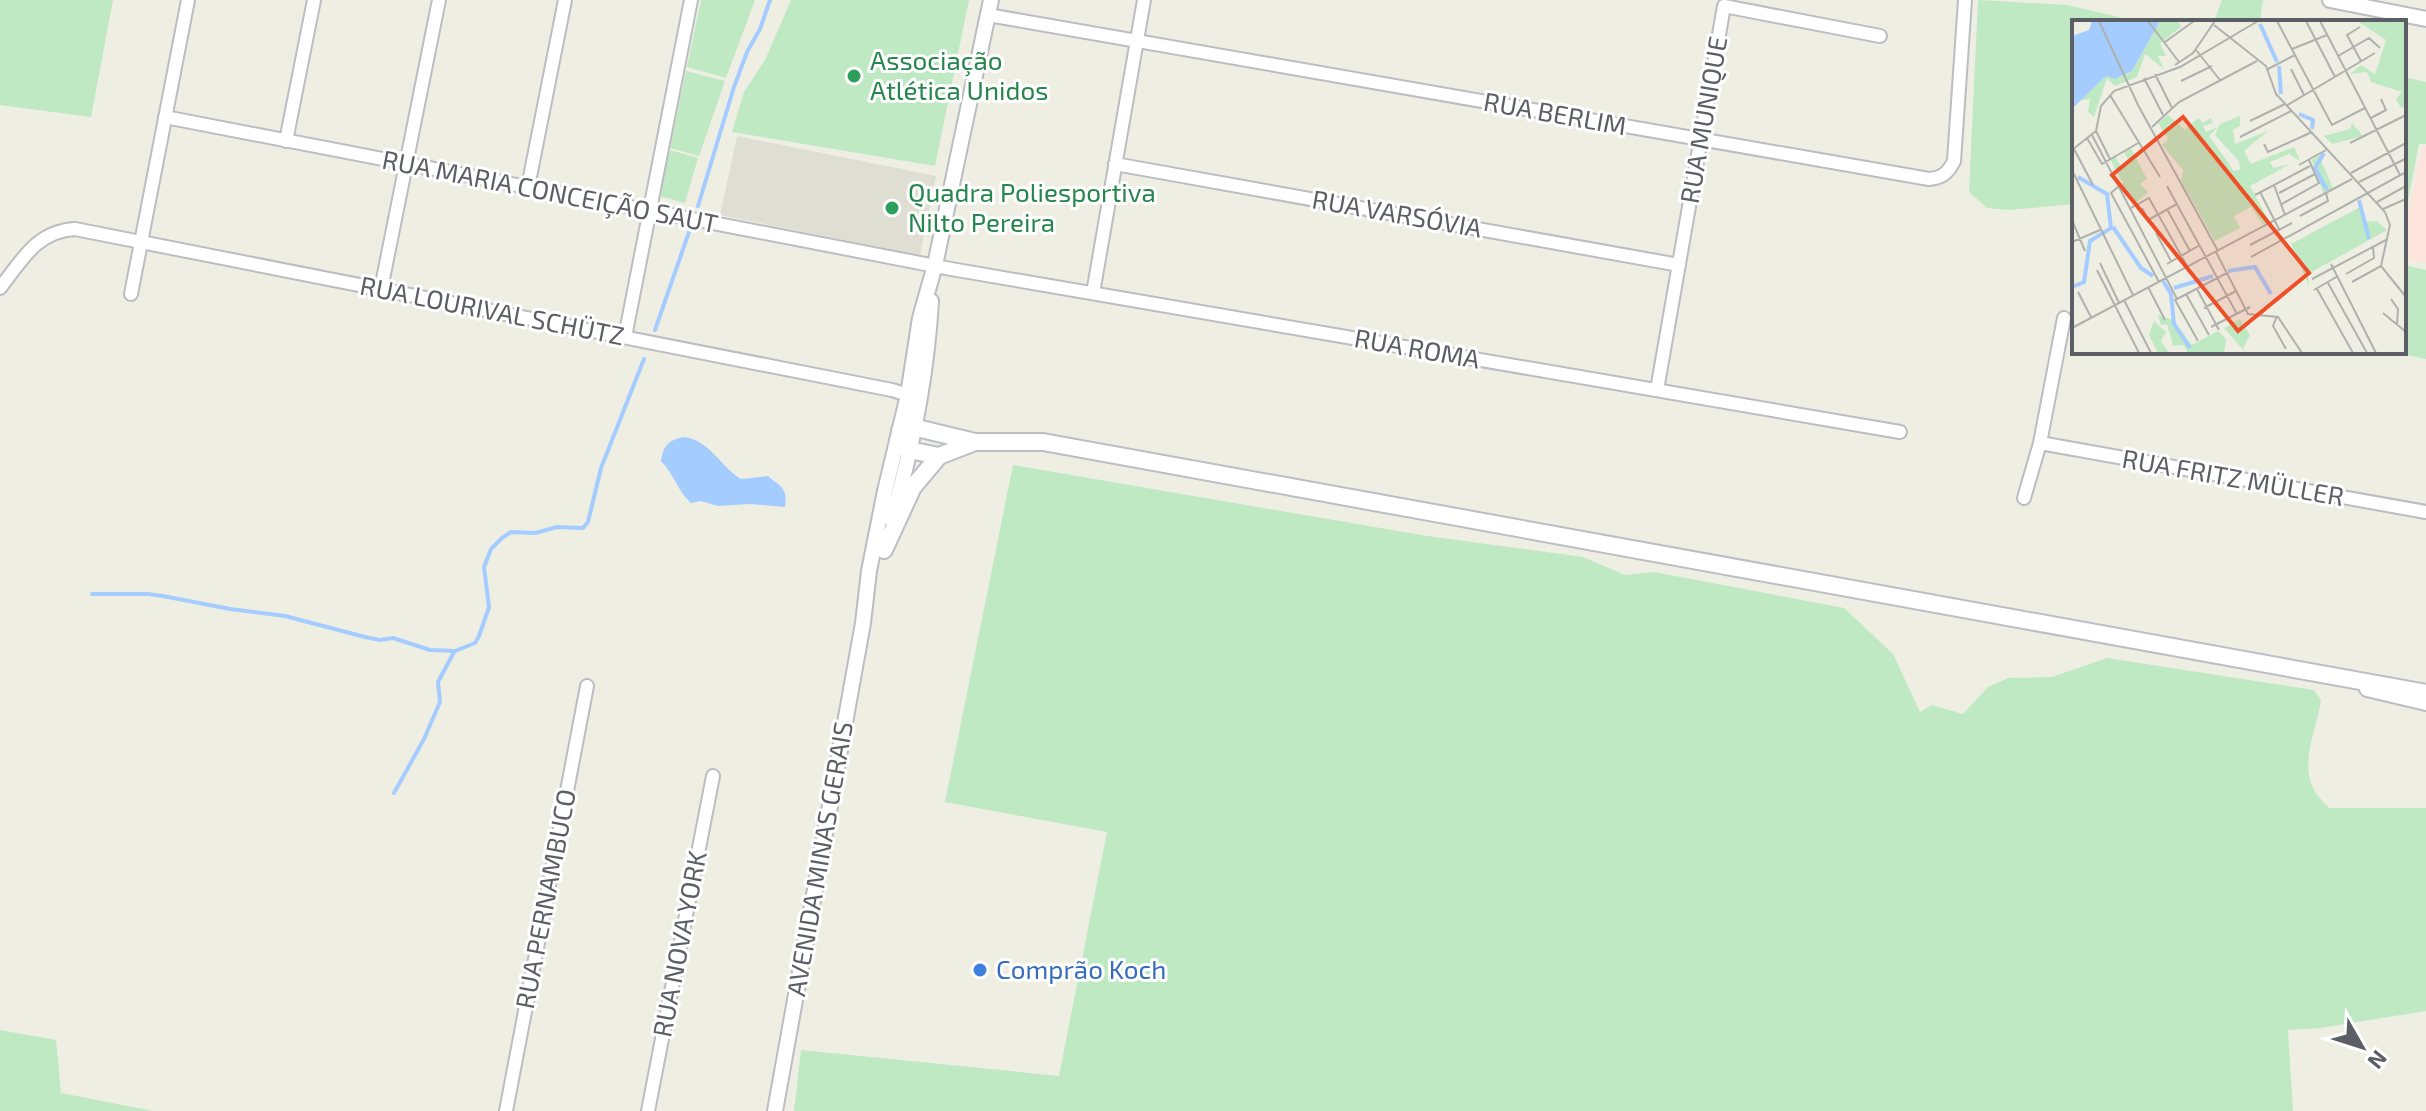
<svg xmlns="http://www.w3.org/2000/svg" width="2426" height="1111" font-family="'Exo 2',sans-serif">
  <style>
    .education { fill: #dfded2 }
    .medical { fill: #fde5de }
    .green { fill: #bee9c3 }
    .water { fill: #a4ccff }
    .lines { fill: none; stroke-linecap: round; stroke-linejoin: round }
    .stream { stroke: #a4ccff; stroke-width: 4 }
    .minor-casing { stroke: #bbbdc3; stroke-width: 16 }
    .tertiary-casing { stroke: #bbbdc3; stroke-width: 18 }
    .secondary-casing { stroke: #bcbec6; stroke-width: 20 }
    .minor { stroke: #fff; stroke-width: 12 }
    .tertiary { stroke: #fff; stroke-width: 14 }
    .secondary { stroke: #fff; stroke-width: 16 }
    .leisure-dot { fill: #2e9e5b; stroke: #fff; stroke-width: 3 }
    .shop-dot { fill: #3f7fe0; stroke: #fff; stroke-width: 3 }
    .labels { text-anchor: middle; stroke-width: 6; stroke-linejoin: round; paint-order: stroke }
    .leisure-label { font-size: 26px; fill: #27864d; stroke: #fff; text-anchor: start }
    .street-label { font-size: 26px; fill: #5b5f65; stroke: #fff }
    .shop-label { font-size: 26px; fill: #366cbe; stroke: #fff; text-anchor: start }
    .inset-river { fill: none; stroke: #a4ccff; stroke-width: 4 }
    .inset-road { fill: none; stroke: #b0b1ad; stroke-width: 2 }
    .view { fill: #ee4f26; fill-opacity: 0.15; stroke: #ee4f26; stroke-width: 4 }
    .inset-edge { fill: none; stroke: #5b5f65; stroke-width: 4 }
  </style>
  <rect width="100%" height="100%" fill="#efeee3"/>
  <path class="education" d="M 737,136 L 936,176 L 920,255 L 720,215 Z"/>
  <path class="medical" d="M 2422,146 L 2426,147 L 2426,263 L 2404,259 L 2404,237 Z"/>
  <path class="green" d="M 0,0 L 113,0 L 91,117 L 0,105 Z
    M 701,0 L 755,0 L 726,78 L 687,67 Z
    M 791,0 L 969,0 L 935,166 L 732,132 L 744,92 L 765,60 Z
    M 1978,0 L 2067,5 L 2141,22 L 2074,22 L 2074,204 L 2009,210 L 1987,208 L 1969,192 Z
    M 2222,0 L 2263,0 L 2260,22 L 2214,22 Z
    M 686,71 L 725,81 L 699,156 L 670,148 Z
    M 2404,77 L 2426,82 L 2426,144 L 2419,144 L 2404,222 Z
    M 670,150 L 698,158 L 685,203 L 659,196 Z
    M 2404,265 L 2426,270 L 2426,359 L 2392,352 L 2404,352 Z
    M 1013,465 L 1427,536 L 1583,557 L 1625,575 L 1654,572 L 1844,608 L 1893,654 L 1920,712 L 1932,705 L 1963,714 L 1988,687 L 2008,678 L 2052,677 L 2107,658 L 2314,690 L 2321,700 C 2317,728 2300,762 2313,788 C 2317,796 2324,802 2329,808 L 2426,808 L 2426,1011 L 2320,1028 L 2288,1030 L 2293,1111 L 794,1111 L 801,1050 L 1059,1076 L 1107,832 L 945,802 Z
    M 0,1030 L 56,1040 L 61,1093 L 153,1111 L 0,1111 Z"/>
  <path class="water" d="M 685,437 C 710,441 720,466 741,479 L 768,476 C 781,487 788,488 785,507 L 750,504 L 718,506 L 701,501 L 691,503 C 678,492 674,474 661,461 C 663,446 669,439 685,437 Z"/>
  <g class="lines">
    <path class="stream" d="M 698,206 L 734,87 L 747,52 L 760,29 L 770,0
      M 655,330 L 689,232
      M 92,594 L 148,594 L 163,596 L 230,609 L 285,616 L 365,637 L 380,640 L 393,638 L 430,650 L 455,651 L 475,643 L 479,636 L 489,607 L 484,567 L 491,549 L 502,538 L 511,532 L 535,533 L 557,527 L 583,528 L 588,522 L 601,468 L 644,359
      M 394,793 L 424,739 L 440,702 L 438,682 L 454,652"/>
    <g class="minor-casing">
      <path id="minor" d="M 988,15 L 1929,179 C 1942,178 1948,173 1954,161 L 1965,0
        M 165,117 L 951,269 L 1900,432
        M 286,141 L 314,0
        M 1115,164 L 1679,265
        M 528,187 L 565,0
        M 0,288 C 22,260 37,231 75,229 L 892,390 L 908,395
        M 381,289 L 439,0
        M 1093,293 L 1144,0
        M 131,294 L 188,0
        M 625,337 L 691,0
        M 1657,390 L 1724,6 L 1880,36
        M 2040,443 L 2426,512
        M 2024,498 L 2040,443 L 2064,318
        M 506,1111 L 587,686
        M 648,1111 L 713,776"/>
    </g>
    <g class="tertiary-casing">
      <path id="tertiary" d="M 2330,0 L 2426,19
        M 892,520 C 912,449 927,374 931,301
        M 2367,689 L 2426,703
        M 775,1111 L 863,623 L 869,571 L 885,491 L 908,395 L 920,318 L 935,265 L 991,0"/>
    </g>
    <g class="secondary-casing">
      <path id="secondary" d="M 900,431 L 913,427 L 975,442 L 1043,442 L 2426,693
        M 898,441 L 909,450 L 939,456
        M 884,550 L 913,487 L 939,456 L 975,442"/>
    </g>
    <use href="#minor" class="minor"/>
    <use href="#tertiary" class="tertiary"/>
    <use href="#secondary" class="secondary"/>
  </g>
  <g class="leisure-dot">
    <circle cx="854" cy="76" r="8"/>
    <circle cx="892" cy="208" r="8"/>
  </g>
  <circle class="shop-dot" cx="980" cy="970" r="8"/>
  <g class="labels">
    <g class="leisure-label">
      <text x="870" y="70">Associação<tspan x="870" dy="30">Atlética Unidos</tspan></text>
      <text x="908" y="202">Quadra Poliesportiva<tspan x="908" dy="30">Nilto Pereira</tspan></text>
    </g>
    <g class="street-label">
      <text transform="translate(1555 114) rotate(10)" y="9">RUA BERLIM</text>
      <text transform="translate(1704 120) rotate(-80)" y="9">RUA MUNIQUE</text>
      <text transform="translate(550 192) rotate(11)" y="9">RUA MARIA CONCEIÇÃO SAUT</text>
      <text transform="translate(1397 214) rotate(10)" y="9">RUA VARSÓVIA</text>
      <text transform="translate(492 311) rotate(11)" y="9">RUA LOURIVAL SCHÜTZ</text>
      <text transform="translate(1417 349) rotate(10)" y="9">RUA ROMA</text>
      <text transform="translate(2233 478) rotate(10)" y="9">RUA FRITZ MÜLLER</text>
      <text transform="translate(820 859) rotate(-80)" y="9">AVENIDA MINAS GERAIS</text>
      <text transform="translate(546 899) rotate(-79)" y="9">RUA PERNAMBUCO</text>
      <text transform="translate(680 944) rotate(-79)" y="9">RUA NOVA YORK</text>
    </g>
    <g class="shop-label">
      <text x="996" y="979">Comprão Koch</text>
    </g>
  </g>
  <g transform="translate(2072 20)">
    <rect width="334" height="334" fill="#efeee3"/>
    <path d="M 88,1 L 106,1 L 109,7 L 88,23 L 94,36 L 86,36 L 92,49 L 73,34 L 65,57 L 43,66 L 35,58 L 22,97 L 16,92 L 18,79 L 9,80 L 34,56 L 49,57 L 60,51 ZM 285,1 L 334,1 L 334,86 L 329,88 L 324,79 L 330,72 L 299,62 L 295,52 L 278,54 L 289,45 L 303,54 L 314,20 ZM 96,95 L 113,110 L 126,98 L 131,103 L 139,98 L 141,103 L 131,106 L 134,112 L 146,107 L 137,116 L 162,151 L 169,149 L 166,140 L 143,115 L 148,104 L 168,96 L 168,106 L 161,110 L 163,124 L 196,111 L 172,131 L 179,144 L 222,127 L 228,141 L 217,134 L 198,142 L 201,148 L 218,144 L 178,166 L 197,201 L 191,205 L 179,187 L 162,196 L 168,208 L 143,221 L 109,161 L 111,150 L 90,125 L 96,119 L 86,103 ZM 280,103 L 291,116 L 260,124 L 252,116 L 278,109 ZM 59,128 L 75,159 L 68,164 L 76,172 L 59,187 L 62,182 L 49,168 L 51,163 L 38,139 L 43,137 L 50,148 L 58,143 L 52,132 ZM 251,133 L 249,141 L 261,168 L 251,173 L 240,140 ZM 290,186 L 294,202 L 305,201 L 315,210 L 236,254 L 237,266 L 219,224 ZM 86,295 L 101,300 L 120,325 L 146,311 L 154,319 L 152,333 L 116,333 L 112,325 L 101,326 L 95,304 L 89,305 ZM 168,299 L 178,315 L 171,328 L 174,333 L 152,308 ZM 82,301 L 94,312 L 89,321 L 97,333 L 86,333 L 77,315 Z" fill="#bee9c3"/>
    <path d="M 20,1 L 88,1 L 60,51 L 43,59 L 34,56 L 0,89 L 0,16 L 17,10 Z" fill="#a4ccff"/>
    <path class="inset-river" d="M 188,4 L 205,42M 207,46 L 209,74M 227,94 L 241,100 L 240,109M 252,133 L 243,148 L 255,170M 287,180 L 297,219M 41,207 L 69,248 L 81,256M 156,251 L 183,247 L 199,274M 91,261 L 99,274 L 102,304 L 118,328M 0,267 L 12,262 L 18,221 L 39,208 L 35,174 L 6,157M 102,268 L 141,256"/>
    <path class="inset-road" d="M 27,1 L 66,85 L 146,231M 76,1 L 107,42M 205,1 L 260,105 L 293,88M 234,1 L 263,57M 248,1 L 328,155M 142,5 L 194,46 L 204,74 L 313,192 L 318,205 L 309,246 L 334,277M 288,7 L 275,15 L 289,41M 93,22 L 122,1M 220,29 L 255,15M 124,30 L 148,60M 266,36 L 297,18 L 308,28M 103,45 L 121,33 L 143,1M 196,49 L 223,35M 219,49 L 232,75M 83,54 L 100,88M 72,58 L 91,95M 109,61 L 140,46M 38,75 L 88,157M 214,86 L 303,33M 299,98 L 314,90 L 309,79M 178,101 L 213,84M 80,107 L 107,82 L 185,41M 24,111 L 38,139M 20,115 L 105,279M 168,117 L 219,91M 15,118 L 30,144 L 68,122M 278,123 L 334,95M 192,124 L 196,132 L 240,112M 2,129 L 21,165M 0,130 L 24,111 L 29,86 L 42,71 L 108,47 L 186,1M 227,145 L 254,130M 0,150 L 61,275M 279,153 L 334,123M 287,162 L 333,139M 202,165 L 213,195M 47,166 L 39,173 L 87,262M 95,166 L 165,294M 188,172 L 207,209M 207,173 L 243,154M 183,175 L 238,146M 305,182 L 334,166M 208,185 L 247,163 L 237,140M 59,188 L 77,178 L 115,246M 70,188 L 76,200 L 105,184M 95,189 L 118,231M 311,189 L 334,179M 228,196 L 256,181 L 254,173M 0,200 L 13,231M 84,213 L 99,241M 0,222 L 28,210M 178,225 L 220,203M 144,232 L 176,294 L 206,297 L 230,333M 179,237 L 334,152M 28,243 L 47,283M 95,244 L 128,225M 259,244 L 304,333M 25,250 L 67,333M 274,254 L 302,238 L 301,227M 240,259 L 314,220M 280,262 L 309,246M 256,263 L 295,333M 76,267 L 93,300M 125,269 L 147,310M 245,269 L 281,333M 242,270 L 266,256M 6,272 L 19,297M 114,274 L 137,315M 319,279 L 326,289 L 325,305M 52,280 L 79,333M 132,288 L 164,271M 311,293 L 334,312M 205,296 L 201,306 L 214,329M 139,307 L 178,287M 0,308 L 280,159M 126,321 L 103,280 L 155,253"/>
    <path class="view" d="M 111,97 L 237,253 L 166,311 L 40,155 Z"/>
    <rect width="334" height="334" class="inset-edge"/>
  </g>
  <g transform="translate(2362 1047) rotate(129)" stroke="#ffffff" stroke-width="6" paint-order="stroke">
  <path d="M0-6L14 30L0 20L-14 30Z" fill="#5b5f65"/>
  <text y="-12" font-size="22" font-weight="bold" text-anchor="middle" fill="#5b5f65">N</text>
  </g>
</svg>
